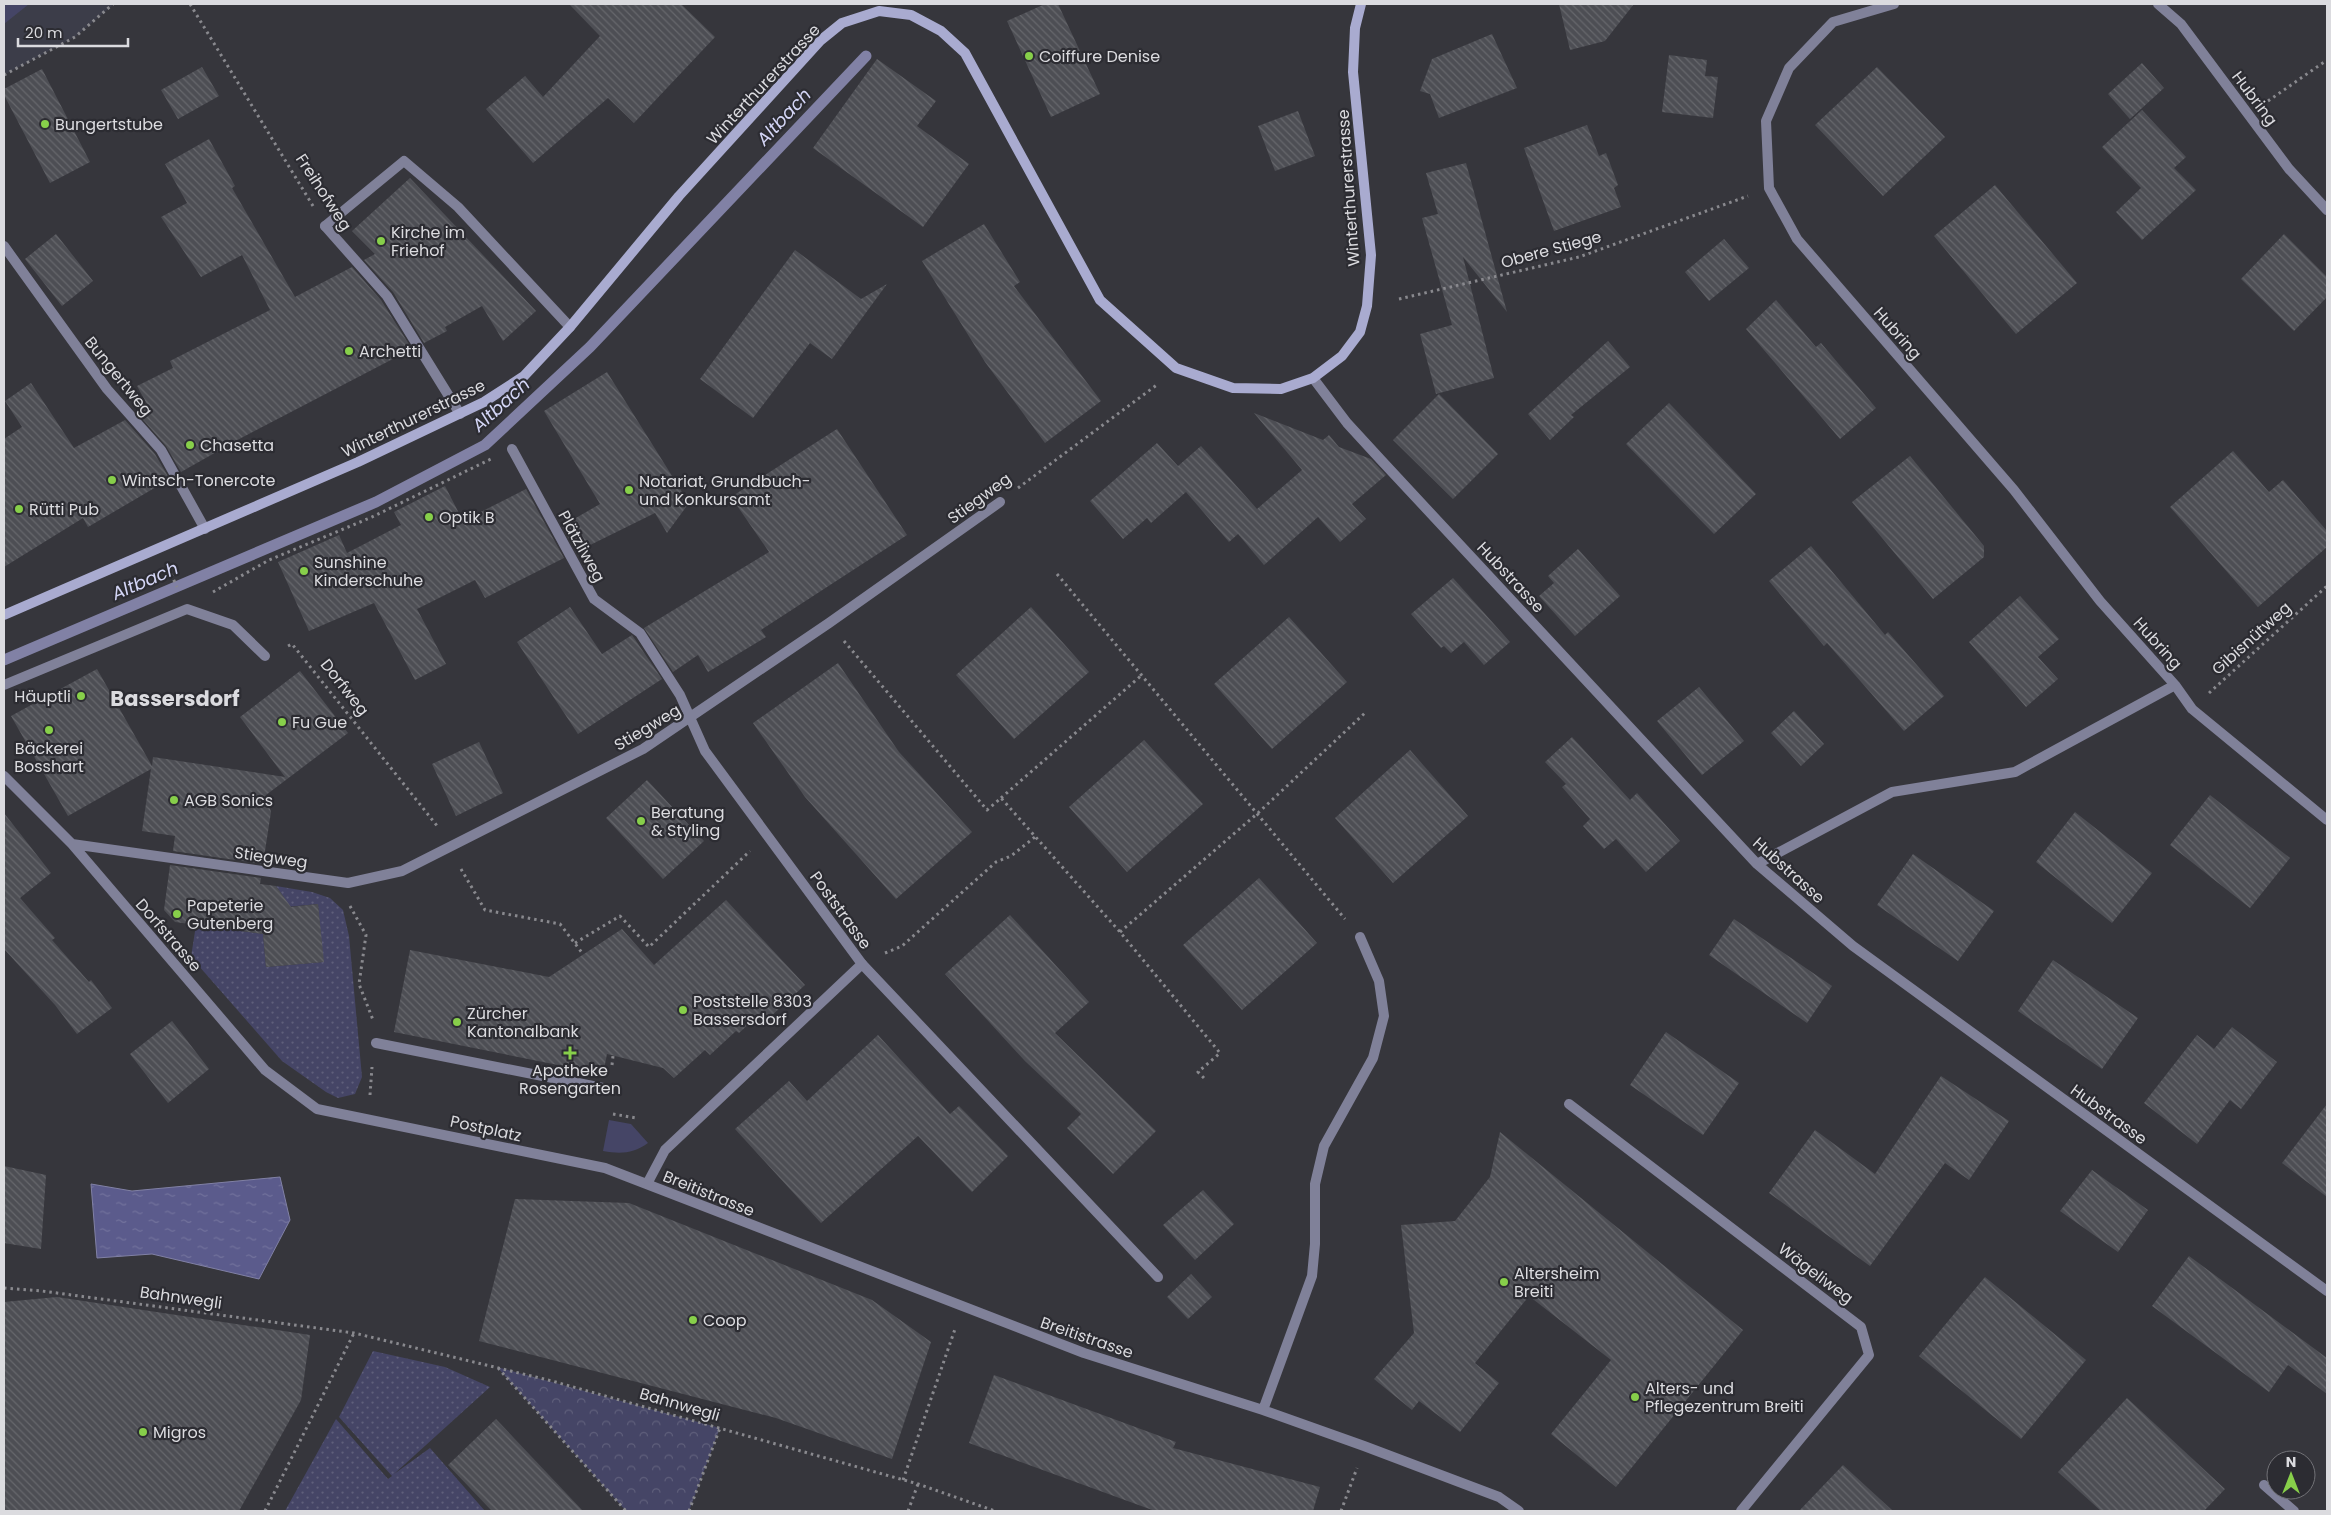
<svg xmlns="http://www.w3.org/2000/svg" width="2331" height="1515" font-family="Poppins,sans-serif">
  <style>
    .built { fill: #3c3d49 }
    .grass { fill: #454566 }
    .park { fill: url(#park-crowns) }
    .garden { fill: url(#garden-dots) }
    .water { fill: url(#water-ripples); stroke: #8181a5 }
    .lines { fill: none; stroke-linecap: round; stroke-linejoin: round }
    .stream { stroke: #8181a5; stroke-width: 11 }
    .building { fill: url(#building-back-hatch) }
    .path { stroke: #89898e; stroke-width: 3; stroke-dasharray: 2.5 4; stroke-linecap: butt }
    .lane { stroke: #808199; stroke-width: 10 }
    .street { stroke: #808199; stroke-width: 10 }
    .secondary { stroke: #a9abd0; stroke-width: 10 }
    .poi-dot { fill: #87cf4a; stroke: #2c2c32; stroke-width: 2 }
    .labels { text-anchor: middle; stroke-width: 4.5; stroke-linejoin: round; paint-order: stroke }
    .poi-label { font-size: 16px; fill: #dbdbdf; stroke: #2c2c32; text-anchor: start }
    .street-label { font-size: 16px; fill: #dbdbdf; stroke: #2c2c32 }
    .water-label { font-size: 18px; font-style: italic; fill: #d4d6f6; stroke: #2c2c32 }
    .district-label { font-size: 21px; font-weight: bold; fill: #dbdbdf; stroke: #2c2c32 }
  </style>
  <defs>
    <pattern id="park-crowns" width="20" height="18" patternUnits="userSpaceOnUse" patternTransform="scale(1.25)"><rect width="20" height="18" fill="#454566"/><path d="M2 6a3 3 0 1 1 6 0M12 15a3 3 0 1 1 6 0" fill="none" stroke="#5f5f7b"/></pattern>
    <pattern id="garden-dots" width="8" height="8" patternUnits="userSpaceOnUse" patternTransform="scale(1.25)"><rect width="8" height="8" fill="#454566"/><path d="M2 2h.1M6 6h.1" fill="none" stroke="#5f5f7b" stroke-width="1.8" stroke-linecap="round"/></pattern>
    <pattern id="water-ripples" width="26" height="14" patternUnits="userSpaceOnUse" patternTransform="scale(1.25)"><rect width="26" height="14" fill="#5b5b8c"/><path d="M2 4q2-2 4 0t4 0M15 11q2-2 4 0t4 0" fill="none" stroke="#72729c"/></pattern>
    <pattern id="building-back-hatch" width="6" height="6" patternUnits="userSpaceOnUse" patternTransform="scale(1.25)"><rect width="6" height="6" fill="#4d4e54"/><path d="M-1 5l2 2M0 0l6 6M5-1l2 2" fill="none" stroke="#66676c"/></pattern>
  </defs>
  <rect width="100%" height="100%" fill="#36363c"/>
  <path class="built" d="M 4,4 L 114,4 L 75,37 L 4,75 Z"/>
  <path class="grass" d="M 4,4 L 29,4 L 4,24 Z
    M 609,1120 L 631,1124 L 648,1143 C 633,1154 620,1154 603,1151 Z"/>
  <path class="park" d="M 497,1367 L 720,1428 L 689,1511 L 626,1511 Z"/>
  <path class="garden" d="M 276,886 L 312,892 L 330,898 L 343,910 L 349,936 L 362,1077 L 355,1094 L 338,1098 L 326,1092 L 282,1061 L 191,957 L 196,925 L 263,934 L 266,967 L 323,962 L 318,904 L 286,907 L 285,899 Z
    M 373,1351 L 445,1367 L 490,1387 L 394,1474 L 430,1448 L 485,1511 L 285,1511 L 336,1419 L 388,1479 L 392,1476 L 339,1417 Z"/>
  <path class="water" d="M 280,1177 L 290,1220 L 259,1279 L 152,1254 L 97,1258 L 91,1184 L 132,1191 Z"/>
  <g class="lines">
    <path class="stream" d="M 4,660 L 376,502 L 485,445 L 590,347 L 866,56"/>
  </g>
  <path class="building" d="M 569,4 L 681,4 L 715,37 L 634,123 L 608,98 L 533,163 L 486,109 L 525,76 L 543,97 L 600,36 Z
    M 1045,4 L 1058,4 L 1100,94 L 1051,117 L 1007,21 Z
    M 1559,4 L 1634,4 L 1605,41 L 1570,50 Z
    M 1492,34 L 1517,88 L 1439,118 L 1430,94 L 1420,91 L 1432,59 Z
    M 1669,55 L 1707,60 L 1705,76 L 1718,77 L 1713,118 L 1662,112 Z
    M 877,59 L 936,101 L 917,126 L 969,164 L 923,227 L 813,148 Z
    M 2142,63 L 2164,88 L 2130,119 L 2108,94 Z
    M 202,67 L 219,96 L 178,119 L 161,90 Z
    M 1877,67 L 1945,137 L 1883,196 L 1815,125 Z
    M 42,69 L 90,162 L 50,183 L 4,95 L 4,89 Z
    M 2142,110 L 2186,157 L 2174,168 L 2196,190 L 2142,240 L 2116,212 L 2141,188 L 2102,147 Z
    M 1298,111 L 1315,156 L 1275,171 L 1258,126 Z
    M 1587,125 L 1599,156 L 1606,153 L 1618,185 L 1614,188 L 1621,207 L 1554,231 L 1524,148 Z
    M 209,139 L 235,186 L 232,188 L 295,297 L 352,267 L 381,300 L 412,349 L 243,437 L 181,472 L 166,446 L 137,413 L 148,406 L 137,386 L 173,368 L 170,361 L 270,310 L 242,255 L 201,277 L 161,217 L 187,203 L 165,164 Z
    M 1466,163 L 1507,312 L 1463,257 L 1494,378 L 1436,394 L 1420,334 L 1452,325 L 1422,218 L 1438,214 L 1426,173 Z
    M 410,178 L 536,311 L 503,341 L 482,306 L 445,327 L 447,331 L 424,343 L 393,292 L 364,260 L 375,254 L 352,231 Z
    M 1995,185 L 2077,283 L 2016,334 L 1934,236 Z
    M 984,224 L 1020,282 L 1014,286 L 1101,401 L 1045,443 L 985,362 L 922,261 Z
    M 56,234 L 93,281 L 62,306 L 25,259 Z
    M 2284,234 L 2327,277 L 2327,297 L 2294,331 L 2241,279 Z
    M 1724,239 L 1749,268 L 1709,301 L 1685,272 Z
    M 795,250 L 861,299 L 887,284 L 832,359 L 810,343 L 753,418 L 700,379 Z
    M 1776,300 L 1816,347 L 1821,343 L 1876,408 L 1840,439 L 1746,329 Z
    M 1608,341 L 1630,367 L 1571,415 L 1574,417 L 1550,440 L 1528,414 Z
    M 607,372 L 689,503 L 667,533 L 655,513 L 576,552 L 562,526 L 600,504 L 544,411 Z
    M 31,383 L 74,448 L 125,420 L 155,454 L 169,478 L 162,481 L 163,483 L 88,527 L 83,518 L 4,567 L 4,439 L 22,427 L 5,401 Z
    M 1439,394 L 1498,454 L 1453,499 L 1393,440 Z
    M 1669,403 L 1756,494 L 1714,534 L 1626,444 Z
    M 1254,413 L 1323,440 L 1329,435 L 1339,447 L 1371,459 L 1386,475 L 1352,504 L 1366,519 L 1340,542 L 1318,517 L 1264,565 L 1238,534 L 1229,542 L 1186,492 L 1151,523 L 1147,518 L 1123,539 L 1090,501 L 1157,443 L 1178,466 L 1201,446 L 1257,509 L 1302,470 Z
    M 837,429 L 907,535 L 761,630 L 766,637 L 708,672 L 698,655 L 673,672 L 644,628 L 769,552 L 731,497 Z
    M 2233,451 L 2269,492 L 2283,480 L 2327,531 L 2327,547 L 2258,607 L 2170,507 Z
    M 1910,456 L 1984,546 L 1984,557 L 1933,599 L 1852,502 Z
    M 445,486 L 463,521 L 526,489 L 564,558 L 485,598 L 475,580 L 417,609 L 446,664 L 415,680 L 374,603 L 309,631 L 278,562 L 339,535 L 347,553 L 401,525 L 394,512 Z
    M 1811,546 L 1885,635 L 1888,632 L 1944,696 L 1904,731 L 1827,643 L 1824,646 L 1769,581 Z
    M 1578,549 L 1620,596 L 1575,636 L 1539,596 L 1554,583 L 1548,576 Z
    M 1453,578 L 1510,642 L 1484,665 L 1464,642 L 1451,653 L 1444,646 L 1441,648 L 1411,614 Z
    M 2020,596 L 2059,639 L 2038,657 L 2058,679 L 2026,707 L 1969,642 Z
    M 570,607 L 602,654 L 632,635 L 662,679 L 578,734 L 517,642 Z
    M 1031,607 L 1089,672 L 1014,739 L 956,675 Z
    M 1289,617 L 1347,682 L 1272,749 L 1214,684 Z
    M 838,663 L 899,752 L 972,832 L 896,899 L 805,797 L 753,723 Z
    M 97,669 L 152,766 L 153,757 L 285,777 L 240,717 L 300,671 L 348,733 L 266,795 L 271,812 L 263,864 L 173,851 L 175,836 L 142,831 L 151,769 L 68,816 L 11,716 Z
    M 1699,687 L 1744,741 L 1702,775 L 1657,721 Z
    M 1794,711 L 1824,744 L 1801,766 L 1771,733 Z
    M 1572,737 L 1630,800 L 1637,793 L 1680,841 L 1646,872 L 1616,839 L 1604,849 L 1583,826 L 1590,819 L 1562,787 L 1566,784 L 1545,762 Z
    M 1144,740 L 1203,804 L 1127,872 L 1069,807 Z
    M 479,742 L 503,793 L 456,816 L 432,764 Z
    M 1410,750 L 1468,816 L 1393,883 L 1335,818 Z
    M 647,780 L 704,841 L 663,879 L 606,818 Z
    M 2210,795 L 2290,858 L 2250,908 L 2170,845 Z
    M 2075,812 L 2152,873 L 2112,923 L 2036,862 Z
    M 4,813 L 51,873 L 20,898 L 55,938 L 52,940 L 89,982 L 91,980 L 112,1008 L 77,1034 L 55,1005 L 4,949 Z
    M 1913,854 L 1994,911 L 1958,961 L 1877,905 Z
    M 170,865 L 261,878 L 260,884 L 276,886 L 291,907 L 318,904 L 324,962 L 266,967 L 263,934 L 175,922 L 164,910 Z
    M 1259,878 L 1317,943 L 1242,1010 L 1183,945 Z
    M 726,900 L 805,985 L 769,1018 L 763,1011 L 739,1033 L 736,1031 L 710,1055 L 705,1050 L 674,1078 L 663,1068 L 607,1054 L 603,1074 L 394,1032 L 410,950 L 549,977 L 622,929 L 654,965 Z
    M 1010,915 L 1089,1002 L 1055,1033 L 1156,1131 L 1113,1174 L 1067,1128 L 1081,1114 L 1025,1061 L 945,974 Z
    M 1734,919 L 1832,986 L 1807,1023 L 1709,955 Z
    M 2053,960 L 2138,1018 L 2102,1069 L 2018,1011 Z
    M 172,1021 L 209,1069 L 168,1103 L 130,1054 Z
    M 2232,1027 L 2277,1062 L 2241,1109 L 2230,1100 L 2197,1144 L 2144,1103 L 2197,1035 L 2214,1049 Z
    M 1666,1032 L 1739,1083 L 1703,1135 L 1630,1085 Z
    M 878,1035 L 950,1114 L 959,1106 L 1008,1156 L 972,1192 L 918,1136 L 821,1223 L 735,1129 L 789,1081 L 807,1101 Z
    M 1941,1076 L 2009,1121 L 1969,1180 L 1945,1163 L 1870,1266 L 1769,1193 L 1815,1130 L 1875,1174 Z
    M 2327,1104 L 2327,1197 L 2282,1163 Z
    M 1500,1132 L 1743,1330 L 1616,1487 L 1551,1434 L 1611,1360 L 1529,1296 L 1475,1363 L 1499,1383 L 1460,1432 L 1419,1401 L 1412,1410 L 1374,1379 L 1414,1333 L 1401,1225 L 1455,1221 L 1490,1177 Z
    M 4,1166 L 46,1175 L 41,1249 L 4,1243 Z
    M 2092,1170 L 2148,1210 L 2118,1252 L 2060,1211 Z
    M 1203,1190 L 1234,1224 L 1195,1260 L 1163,1225 Z
    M 515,1199 L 629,1203 L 872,1300 L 931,1342 L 892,1459 L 776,1418 L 479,1341 Z
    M 2189,1256 L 2327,1358 L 2327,1394 L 2288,1365 L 2269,1392 L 2152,1306 Z
    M 1191,1274 L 1212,1297 L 1188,1319 L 1167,1297 Z
    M 1985,1277 L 2086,1360 L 2021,1439 L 1919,1356 Z
    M 57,1297 L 310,1335 L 301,1400 L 239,1511 L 4,1511 L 4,1302 Z
    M 994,1375 L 1176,1442 L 1173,1448 L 1320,1487 L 1313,1511 L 1155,1511 L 969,1443 Z
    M 2127,1398 L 2225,1489 L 2204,1511 L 2101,1511 L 2058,1472 Z
    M 496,1419 L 583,1511 L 492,1511 L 448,1465 Z
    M 1843,1465 L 1893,1511 L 1799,1511 Z"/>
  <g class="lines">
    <path class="path" d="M 190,4 L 313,206
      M 4,75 L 75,37 L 113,4
      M 2268,101 L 2327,60
      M 1399,299 L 1579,257 L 1748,196
      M 1018,488 L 1158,384
      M 171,574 L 177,587
      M 1057,574 L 1345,919
      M 213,592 L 269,560 L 372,517 L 491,459
      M 844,641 L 987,810 L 1001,798 L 1120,932 L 1220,1053 L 1198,1072 L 1204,1078
      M 288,646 L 292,644 L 438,827
      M 2209,693 L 2327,586
      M 1001,798 L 1143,674
      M 461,869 L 485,910 L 560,924 L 583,954
      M 350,906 L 366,935 L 359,984 L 373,1020
      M 1120,932 L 1258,813 L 1366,712
      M 575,943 L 620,916 L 649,947 L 750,851
      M 885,953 L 902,946 L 996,862 L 1011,856 L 1035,837
      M 612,1065 L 613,1056
      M 370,1095 L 372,1067
      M 613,1114 L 636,1118
      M 4,1288 L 42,1291 L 354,1333 L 552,1381 L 918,1484 L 995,1511
      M 498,1368 L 626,1511
      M 903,1480 L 955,1329
      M 265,1511 L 354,1333
      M 689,1511 L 720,1428
      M 908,1511 L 918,1484
      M 1341,1511 L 1357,1468"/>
    <path class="lane" d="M 325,226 L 404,161 L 458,207 L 570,327
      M 4,246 L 107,389 L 161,450 L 205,529
      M 4,685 L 187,609 L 233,625 L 265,656
      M 862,964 L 1158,1277"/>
    <path class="street" d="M 1894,4 L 1833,22 L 1789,68 L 1766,121 L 1769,188 L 1797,239 L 2014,490 L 2100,601 L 2175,685 L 2192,709 L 2327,820
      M 2158,4 L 2181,24 L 2289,169 L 2327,210
      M 325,226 L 387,296 L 460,414
      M 1313,378 L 1347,423 L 1381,460 L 1757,864 L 1853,946 L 2327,1291
      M 512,449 L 594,599 L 640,633 L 680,695 L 705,751 L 862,964 L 665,1150 L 647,1184
      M 4,776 L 72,844 L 265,1070 L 317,1109 L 605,1168 L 1084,1353 L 1263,1410 L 1364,1446 L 1499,1497 L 1519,1511
      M 72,844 L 348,883 L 402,871 L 643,749 L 829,623 L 1000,502
      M 1757,864 L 1892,792 L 2015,772 L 2175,685
      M 376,1043 L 608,1089
      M 1569,1104 L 1861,1327 L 1869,1355 L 1741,1511
      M 1263,1410 L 1312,1276 L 1315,1244 L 1315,1184 L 1324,1146 L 1373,1058 L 1384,1016 L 1379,981 L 1360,937
      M 2264,1485 L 2294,1511"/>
    <path class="secondary" d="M 4,615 L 358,462 L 484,402 L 524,376 L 570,327 L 679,196 L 821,40 L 842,23 L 879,11 L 911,15 L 941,31 L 965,53 L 1100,300 L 1176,368 L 1233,388 L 1281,389 L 1313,378 L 1342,356 L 1360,332 L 1367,306 L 1371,255 L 1353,72 L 1355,28 L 1361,4"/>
  </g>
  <g class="poi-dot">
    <circle cx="1029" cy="56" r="5"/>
    <circle cx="45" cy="124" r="5"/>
    <circle cx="381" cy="241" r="5"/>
    <circle cx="349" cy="351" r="5"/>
    <circle cx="190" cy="445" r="5"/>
    <circle cx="112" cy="480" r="5"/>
    <circle cx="629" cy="490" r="5"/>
    <circle cx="19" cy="509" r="5"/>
    <circle cx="429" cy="517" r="5"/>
    <circle cx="304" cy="571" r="5"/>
    <circle cx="81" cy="696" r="5"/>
    <circle cx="282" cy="722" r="5"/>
    <circle cx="49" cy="730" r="5"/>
    <circle cx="174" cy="800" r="5"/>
    <circle cx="641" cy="821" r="5"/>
    <circle cx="177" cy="914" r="5"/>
    <circle cx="683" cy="1010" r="5"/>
    <circle cx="457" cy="1022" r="5"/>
    <path d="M567.5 1045.5h5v5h5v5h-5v5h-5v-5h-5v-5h5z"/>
    <circle cx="1504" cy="1282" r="5"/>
    <circle cx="693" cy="1320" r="5"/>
    <circle cx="1635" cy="1397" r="5"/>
    <circle cx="143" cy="1432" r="5"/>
  </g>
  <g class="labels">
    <g class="poi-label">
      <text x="1039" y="62">Coiffure Denise</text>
      <text x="55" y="130">Bungertstube</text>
      <text x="391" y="238">Kirche im<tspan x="391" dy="18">Friehof</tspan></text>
      <text x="359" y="357">Archetti</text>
      <text x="200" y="451">Chasetta</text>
      <text x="122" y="486">Wintsch-Tonercote</text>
      <text x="639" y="487">Notariat, Grundbuch-<tspan x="639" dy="18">und Konkursamt</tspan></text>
      <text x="29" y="515">Rütti Pub</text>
      <text x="439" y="523">Optik B</text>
      <text x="314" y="568">Sunshine<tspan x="314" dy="18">Kinderschuhe</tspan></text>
      <text x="71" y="702" text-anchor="end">Häuptli</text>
      <text x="292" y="728">Fu Gue</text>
      <text x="49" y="754" text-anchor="middle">Bäckerei<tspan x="49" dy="18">Bosshart</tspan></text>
      <text x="184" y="806">AGB Sonics</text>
      <text x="651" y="818">Beratung<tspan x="651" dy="18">&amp; Styling</tspan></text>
      <text x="187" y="911">Papeterie<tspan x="187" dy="18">Gutenberg</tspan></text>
      <text x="693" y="1007">Poststelle 8303<tspan x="693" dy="18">Bassersdorf</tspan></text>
      <text x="467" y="1019">Zürcher<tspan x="467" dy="18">Kantonalbank</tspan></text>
      <text x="570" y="1076" text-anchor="middle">Apotheke<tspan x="570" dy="18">Rosengarten</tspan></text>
      <text x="1514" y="1279">Altersheim<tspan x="1514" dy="18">Breiti</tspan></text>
      <text x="703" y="1326">Coop</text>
      <text x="1645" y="1394">Alters- und<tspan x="1645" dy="18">Pflegezentrum Breiti</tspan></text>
      <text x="153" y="1438">Migros</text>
    </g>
    <g class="street-label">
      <text transform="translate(763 84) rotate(-47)" y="6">Winterthurerstrasse</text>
      <text transform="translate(2255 98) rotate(53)" y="6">Hubring</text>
      <text transform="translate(1348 188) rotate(-94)" y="6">Winterthurerstrasse</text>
      <text transform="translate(324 192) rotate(57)" y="6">Freihofweg</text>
      <text transform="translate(1551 249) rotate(-15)" y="6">Obere Stiege</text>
      <text transform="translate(1898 333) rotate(49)" y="6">Hubring</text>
      <text transform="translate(119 376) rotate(51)" y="6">Bungertweg</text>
      <text transform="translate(413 418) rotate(-26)" y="6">Winterthurerstrasse</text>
      <text transform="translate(979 498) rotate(-36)" y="6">Stiegweg</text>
      <text transform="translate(582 546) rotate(61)" y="6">Plätzliweg</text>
      <text transform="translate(1511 577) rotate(47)" y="6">Hubstrasse</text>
      <text transform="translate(2251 638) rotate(-42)" y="6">Gibisnütweg</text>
      <text transform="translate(2158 643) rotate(48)" y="6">Hubring</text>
      <text transform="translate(345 687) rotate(52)" y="6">Dorfweg</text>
      <text transform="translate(647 727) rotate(-31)" y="6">Stiegweg</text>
      <text transform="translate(271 857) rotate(8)" y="6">Stiegweg</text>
      <text transform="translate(1789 870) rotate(42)" y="6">Hubstrasse</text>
      <text transform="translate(841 910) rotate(54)" y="6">Poststrasse</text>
      <text transform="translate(169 935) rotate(49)" y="6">Dorfstrasse</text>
      <text transform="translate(2109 1114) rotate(36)" y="6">Hubstrasse</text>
      <text transform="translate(486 1128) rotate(12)" y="6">Postplatz</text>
      <text transform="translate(709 1193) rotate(22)" y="6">Breitistrasse</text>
      <text transform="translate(1816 1273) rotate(37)" y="6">Wägeliweg</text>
      <text transform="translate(181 1297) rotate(8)" y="6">Bahnwegli</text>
      <text transform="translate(1087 1337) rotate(19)" y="6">Breitistrasse</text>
      <text transform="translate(680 1404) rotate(16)" y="6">Bahnwegli</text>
    </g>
    <g class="water-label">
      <text transform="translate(784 117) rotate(-47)" y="6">Altbach</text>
      <text transform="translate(501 405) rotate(-42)" y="6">Altbach</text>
      <text transform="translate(145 581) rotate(-23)" y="6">Altbach</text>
    </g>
    <g class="district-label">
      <text x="175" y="706">Bassersdorf</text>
    </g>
  </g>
  <rect width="2331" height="1515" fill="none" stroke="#dbdbdf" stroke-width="10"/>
  <g transform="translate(2291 1475)"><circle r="24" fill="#2c2c32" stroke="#727277"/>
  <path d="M0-4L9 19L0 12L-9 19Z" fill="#87cf4a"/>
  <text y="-8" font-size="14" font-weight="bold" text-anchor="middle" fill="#dbdbdf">N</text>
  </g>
  <path d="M18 38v8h110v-8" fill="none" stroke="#dbdbdf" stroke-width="2.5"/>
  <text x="25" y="38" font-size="15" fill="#dbdbdf" stroke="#2c2c32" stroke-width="4" paint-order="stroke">20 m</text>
</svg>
